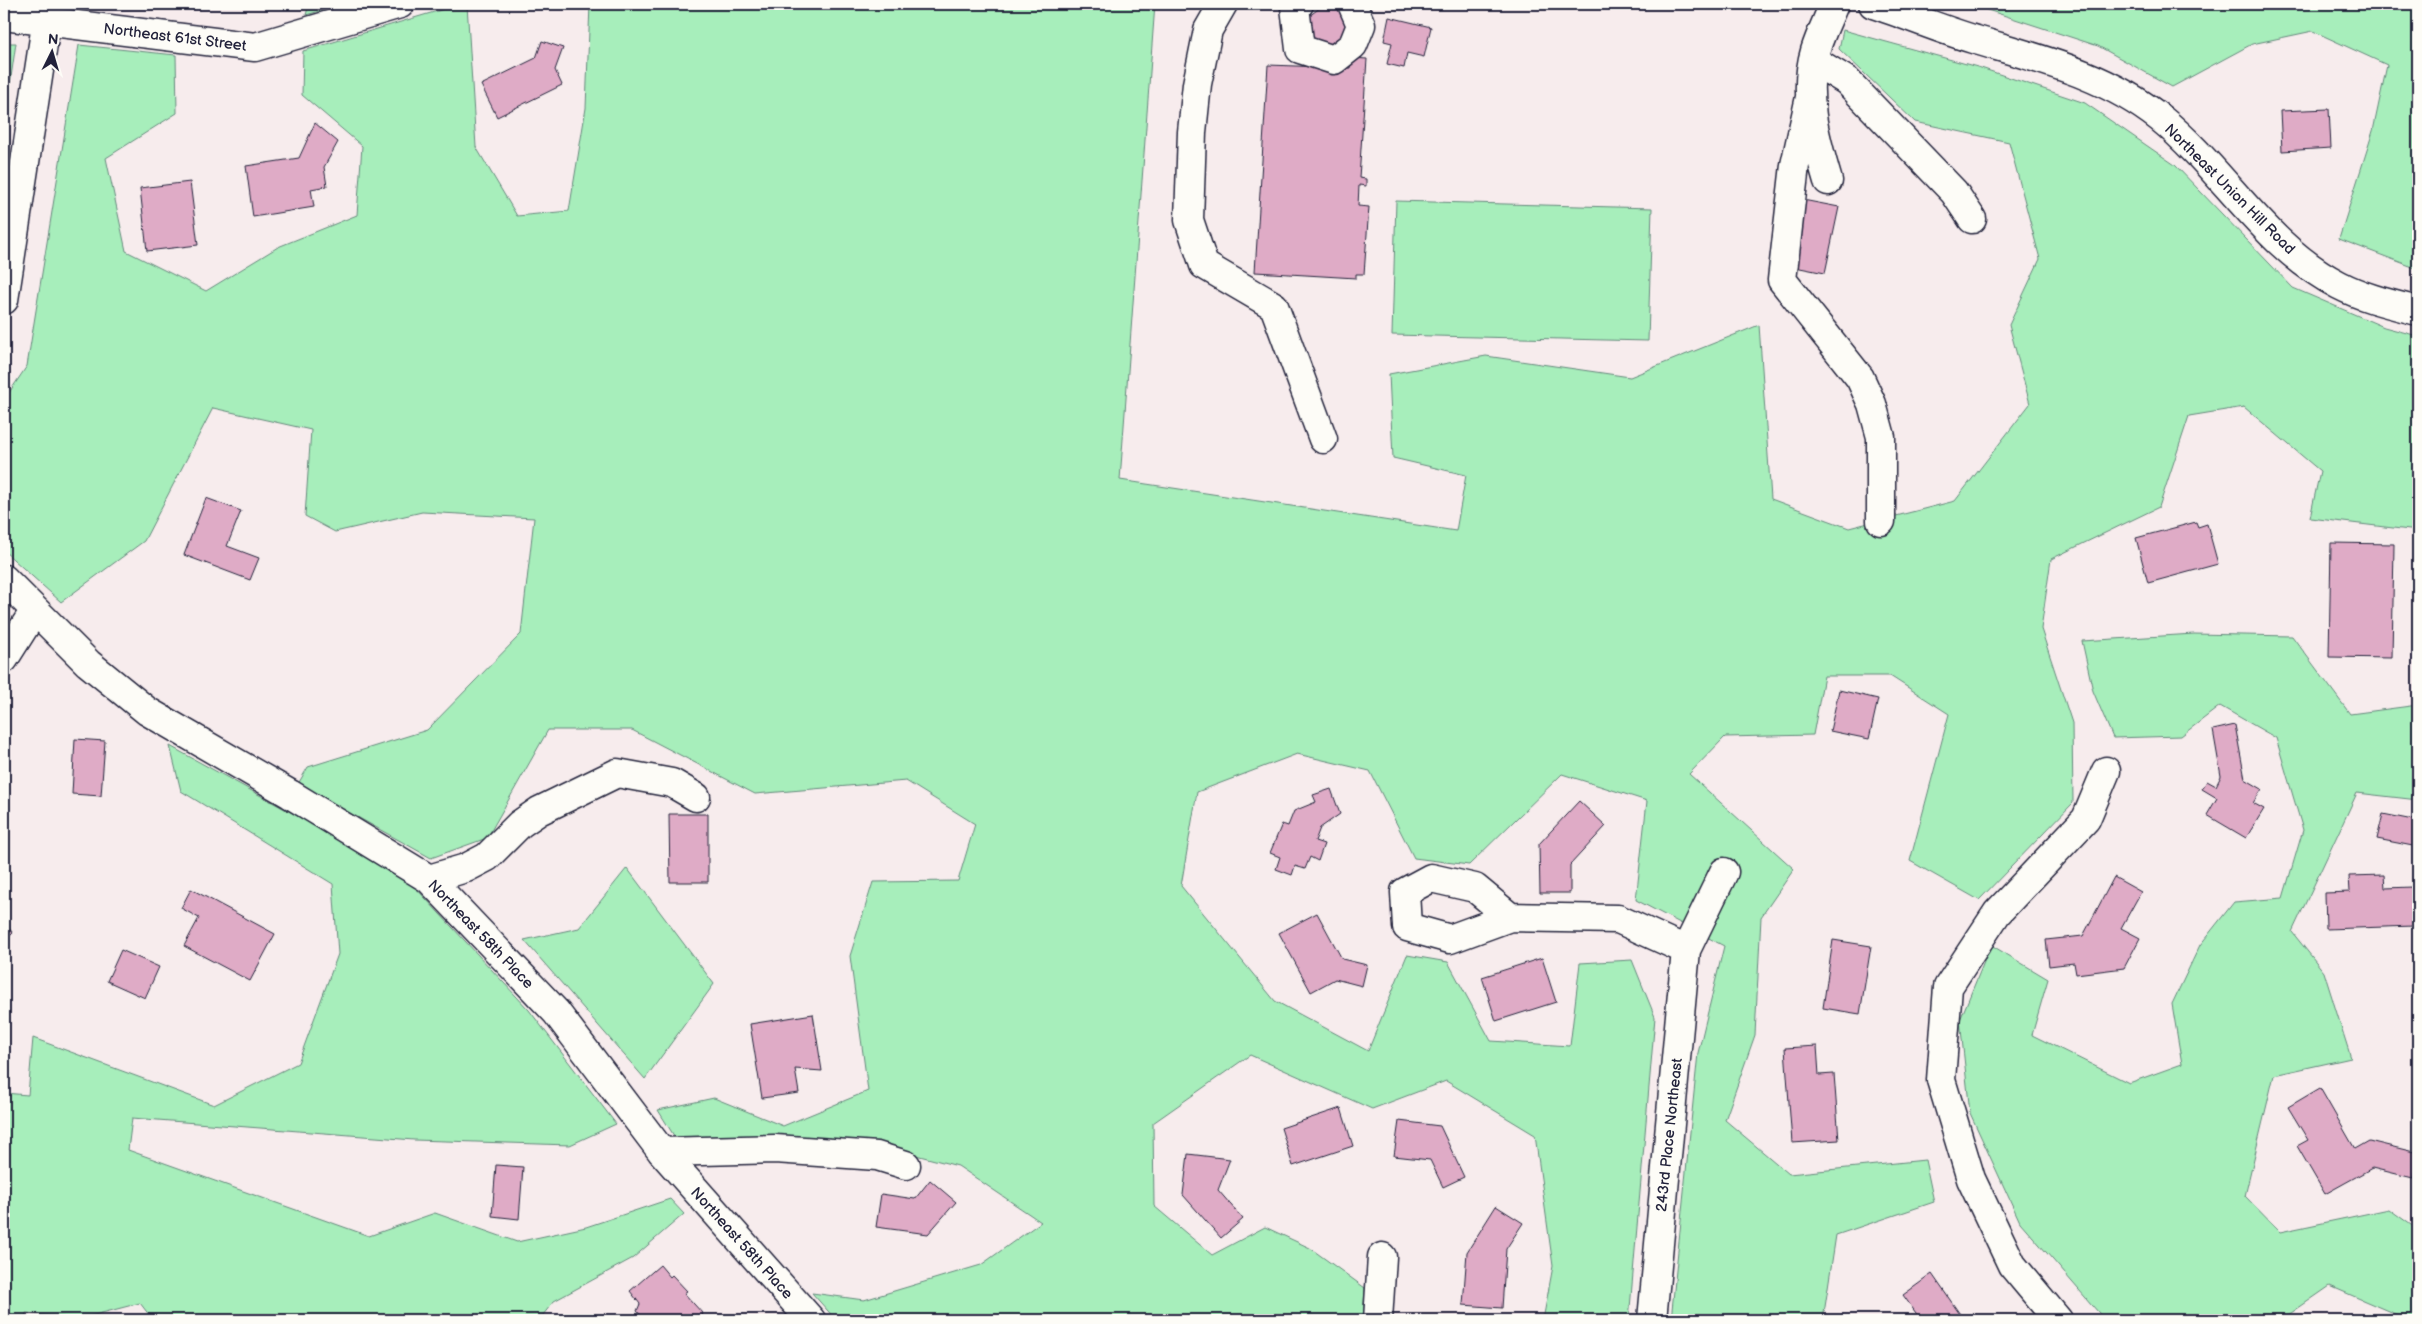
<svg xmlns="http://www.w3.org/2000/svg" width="2422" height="1324" font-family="'Balsamiq Sans',sans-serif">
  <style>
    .green { fill: #a7eebb; stroke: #64887b }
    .building { fill: #dfabc6; stroke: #22223b }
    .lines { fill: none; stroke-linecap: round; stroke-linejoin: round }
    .minor-casing { stroke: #22223b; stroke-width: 31 }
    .minor { stroke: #fdfcf7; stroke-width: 28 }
    .labels { text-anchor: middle; stroke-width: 4; stroke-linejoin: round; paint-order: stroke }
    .street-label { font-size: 15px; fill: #22223b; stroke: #fdfcf7 }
  </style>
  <rect width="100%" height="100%" fill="#f7eced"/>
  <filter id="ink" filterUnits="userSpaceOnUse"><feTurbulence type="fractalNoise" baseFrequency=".02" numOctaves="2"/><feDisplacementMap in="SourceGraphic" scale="10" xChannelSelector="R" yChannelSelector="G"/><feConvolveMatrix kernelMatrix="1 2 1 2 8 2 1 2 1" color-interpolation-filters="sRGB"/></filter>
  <g filter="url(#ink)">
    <path class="green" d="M 309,4 L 344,4 L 306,15 Z
      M 461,4 L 467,4 L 476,147 L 517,216 L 569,211 L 586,108 L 590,4 L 1155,4 L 1120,480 L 1456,531 L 1466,475 L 1393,458 L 1389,374 L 1486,356 L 1630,377 L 1759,325 L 1771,499 L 1849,528 L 1955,501 L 2030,404 L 2009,325 L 2040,259 L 2009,142 L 1915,122 L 1839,49 L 1843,30 L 1981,68 L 2085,103 L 2175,165 L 2293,288 L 2384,327 L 2418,336 L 2418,531 L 2310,518 L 2320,471 L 2244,407 L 2189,416 L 2159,507 L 2051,559 L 2041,629 L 2072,723 L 2073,803 L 1979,900 L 1910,861 L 1949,714 L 1890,676 L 1824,676 L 1813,735 L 1725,737 L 1689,774 L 1794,869 L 1761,917 L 1755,1035 L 1725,1120 L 1789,1174 L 1925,1160 L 1934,1202 L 1836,1235 L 1823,1320 L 1671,1320 L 1698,1053 L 1724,946 L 1636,900 L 1647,801 L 1562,774 L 1469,865 L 1414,858 L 1370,771 L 1297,754 L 1197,792 L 1181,886 L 1275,1001 L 1368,1051 L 1407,955 L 1448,962 L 1491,1041 L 1570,1046 L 1580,963 L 1632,960 L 1655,1017 L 1629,1320 L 1543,1320 L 1553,1266 L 1535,1135 L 1446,1081 L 1372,1109 L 1250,1055 L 1153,1123 L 1154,1206 L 1212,1255 L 1265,1227 L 1310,1248 L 1365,1288 L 1363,1320 L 836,1320 L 812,1293 L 864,1300 L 981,1265 L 1041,1222 L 958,1166 L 866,1142 L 676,1139 L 658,1110 L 714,1098 L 783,1126 L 868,1091 L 850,956 L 873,882 L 958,881 L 975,824 L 906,781 L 755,794 L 632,730 L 548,730 L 487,838 L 431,858 L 298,784 L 308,767 L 427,730 L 521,634 L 534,518 L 422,512 L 335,532 L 305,516 L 311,430 L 213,408 L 144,541 L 61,602 L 4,551 L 4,400 L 27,366 L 79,45 L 176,55 L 177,113 L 106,158 L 126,251 L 206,291 L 278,247 L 357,215 L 362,146 L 302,95 L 303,51 Z
      M 1969,4 L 2418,4 L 2418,269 L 2339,239 L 2373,131 L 2387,65 L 2313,31 L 2252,44 L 2172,87 L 2098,46 Z
      M 4,43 L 16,43 L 4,125 Z
      M 1396,201 L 1652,208 L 1648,341 L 1392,335 Z
      M 2194,634 L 2292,636 L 2350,714 L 2418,705 L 2418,800 L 2357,793 L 2292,932 L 2324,972 L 2351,1058 L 2274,1075 L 2245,1196 L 2280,1232 L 2389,1209 L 2418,1230 L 2417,1320 L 2409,1320 L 2330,1286 L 2281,1320 L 2105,1320 L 2020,1222 L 1970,1113 L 1960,1020 L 1991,945 L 2048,979 L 2032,1035 L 2129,1083 L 2182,1064 L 2172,1004 L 2200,945 L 2234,902 L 2283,898 L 2303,830 L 2276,738 L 2220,706 L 2181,736 L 2113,738 L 2093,691 L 2082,641 Z
      M 170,746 L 303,819 L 414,886 L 529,1010 L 616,1124 L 570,1145 L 414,1140 L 132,1118 L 128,1150 L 369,1236 L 435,1213 L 517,1242 L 586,1227 L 670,1199 L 684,1214 L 633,1258 L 554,1301 L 539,1320 L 153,1320 L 140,1303 L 79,1319 L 26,1313 L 24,1320 L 4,1320 L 4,1093 L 28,1095 L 33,1038 L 214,1105 L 298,1063 L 338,954 L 333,884 L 181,791 Z
      M 627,868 L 714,984 L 645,1079 L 524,940 L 579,928 Z"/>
    <path class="building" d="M 1321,7 L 1336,8 L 1342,12 L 1350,31 L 1339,48 L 1307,38 L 1309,16 Z
      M 1389,17 L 1431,27 L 1424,57 L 1407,53 L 1404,68 L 1387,64 L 1392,43 L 1384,41 Z
      M 542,41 L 563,48 L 555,70 L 562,85 L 497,117 L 481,85 L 536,58 Z
      M 1351,58 L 1367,59 L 1359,178 L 1366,179 L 1366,186 L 1359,185 L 1358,206 L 1369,207 L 1364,274 L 1356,274 L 1356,278 L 1255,272 L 1268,65 L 1350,68 Z
      M 2329,109 L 2331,148 L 2282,151 L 2280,111 Z
      M 315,123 L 338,142 L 324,167 L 327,186 L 311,189 L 314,207 L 253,217 L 246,166 L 299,158 Z
      M 190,182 L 198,245 L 147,251 L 140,188 Z
      M 1803,200 L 1839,207 L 1825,273 L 1790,266 Z
      M 206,498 L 241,511 L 227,546 L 259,558 L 250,580 L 184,555 Z
      M 2196,522 L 2198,527 L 2207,524 L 2218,564 L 2148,583 L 2136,538 Z
      M 2331,543 L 2394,544 L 2392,658 L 2329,657 Z
      M 1839,690 L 1878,699 L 1869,739 L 1830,731 Z
      M 2235,725 L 2245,779 L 2262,789 L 2253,803 L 2264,809 L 2246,838 L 2207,815 L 2217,798 L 2202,789 L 2207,781 L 2216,786 L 2221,776 L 2213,730 Z
      M 75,739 L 105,741 L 101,796 L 72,794 Z
      M 1331,789 L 1340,814 L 1320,828 L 1315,841 L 1324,844 L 1318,861 L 1310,857 L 1305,869 L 1295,866 L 1292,875 L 1276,869 L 1280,857 L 1270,853 L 1282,824 L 1288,826 L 1294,811 L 1316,802 L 1313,795 Z
      M 1579,801 L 1606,826 L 1570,865 L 1570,893 L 1540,893 L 1539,844 Z
      M 669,814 L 708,814 L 708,882 L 670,882 Z
      M 2383,814 L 2418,821 L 2418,847 L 2377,839 Z
      M 2384,875 L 2385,888 L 2413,887 L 2414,926 L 2326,929 L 2325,893 L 2350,892 L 2349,876 Z
      M 2114,877 L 2141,892 L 2121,928 L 2140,938 L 2124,968 L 2076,974 L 2074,963 L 2049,966 L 2046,940 L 2083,936 Z
      M 191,889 L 275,934 L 250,981 L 184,946 L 199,918 L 181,908 Z
      M 1317,913 L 1342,959 L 1367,965 L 1362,986 L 1335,979 L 1311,992 L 1279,933 Z
      M 4,923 L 13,933 L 4,942 Z
      M 1833,940 L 1871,946 L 1860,1014 L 1823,1008 Z
      M 121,950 L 159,967 L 145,998 L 107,981 Z
      M 1542,958 L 1556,1002 L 1496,1021 L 1482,977 Z
      M 813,1014 L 822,1071 L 795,1069 L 799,1093 L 762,1098 L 750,1024 Z
      M 1817,1046 L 1819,1075 L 1834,1074 L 1839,1140 L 1792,1143 L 1785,1048 Z
      M 2320,1088 L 2355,1149 L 2369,1141 L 2418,1153 L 2413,1178 L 2372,1168 L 2325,1194 L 2297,1146 L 2308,1140 L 2288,1107 Z
      M 1341,1108 L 1353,1146 L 1293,1166 L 1281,1128 Z
      M 1399,1121 L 1440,1126 L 1464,1177 L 1443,1187 L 1430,1160 L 1394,1156 Z
      M 1188,1154 L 1230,1159 L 1218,1190 L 1243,1219 L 1221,1238 L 1183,1195 Z
      M 496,1165 L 523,1167 L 519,1219 L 492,1216 Z
      M 930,1180 L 956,1202 L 928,1234 L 876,1227 L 881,1194 L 915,1199 Z
      M 1496,1206 L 1523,1223 L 1506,1249 L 1502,1308 L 1463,1305 L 1467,1252 Z
      M 660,1265 L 670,1277 L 672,1275 L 687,1291 L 684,1293 L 703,1314 L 701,1317 L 704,1320 L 645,1320 L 637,1311 L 640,1304 L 630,1291 Z
      M 1932,1274 L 1964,1320 L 1921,1320 L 1903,1295 Z"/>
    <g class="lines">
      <g class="minor-casing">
        <path id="minor" d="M 1223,4 L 1208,30 L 1197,84 L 1192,132 L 1189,220 L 1204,265 L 1274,306 L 1323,439
          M 1299,4 L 1295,7 L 1300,49 L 1334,60 L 1353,45 L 1361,25 L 1352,4
          M 1873,4 C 1907,15 1939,29 1973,39 C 2039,59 2105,74 2160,118 C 2223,169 2265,247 2339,285 C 2364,298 2391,304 2418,311
          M 4,16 L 255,47 L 400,4
          M 1813,60 L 1847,81 L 1954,192 L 1972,219
          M 1810,97 L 1795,165 L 1782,280 L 1860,378 L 1872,404 L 1881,437 L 1881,521
          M 1828,181 C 1816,140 1802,94 1815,51 C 1820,35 1828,19 1834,4
          M 4,300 L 49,5
          M 4,579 L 88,663 L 147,711 L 290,794 L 429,879 L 556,1012 L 662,1152 L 811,1320
          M 4,659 L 35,610
          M 429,879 L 466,868 L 487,857 L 520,824 L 539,811 L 617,773 L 672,783 L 696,797
          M 1510,917 L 1450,939 L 1407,927 L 1405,892 L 1431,878 L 1475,888 L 1510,917 L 1618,919 L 1686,950
          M 662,1152 L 775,1149 L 877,1156 L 906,1165
          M 1378,1320 L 1382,1257
          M 1652,1320 L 1686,950 L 1724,872
          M 2058,1320 L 2012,1265 L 1971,1179 L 1941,1080 L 1948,987 L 1997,913 L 2086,819 L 2106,771"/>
      </g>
      <use href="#minor" class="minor"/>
    </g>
  </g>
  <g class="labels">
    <g class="street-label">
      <text transform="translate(175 37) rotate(7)" y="5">Northeast 61st Street</text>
      <text transform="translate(2230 189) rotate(45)" y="5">Northeast Union Hill Road</text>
      <text transform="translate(481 934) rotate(46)" y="5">Northeast 58th Place</text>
      <text transform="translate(1669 1135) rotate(-84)" y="5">243rd Place Northeast</text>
      <text transform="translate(742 1243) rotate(48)" y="5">Northeast 58th Place</text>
    </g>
  </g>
  <rect width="2422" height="1324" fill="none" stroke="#fdfcf7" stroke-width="20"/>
  <rect x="10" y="10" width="2402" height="1304" fill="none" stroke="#22223b" stroke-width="2" filter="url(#ink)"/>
  <g transform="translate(52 52) rotate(5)" stroke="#fdfcf7" stroke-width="4" paint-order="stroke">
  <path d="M0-4L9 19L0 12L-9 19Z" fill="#22223b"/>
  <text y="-8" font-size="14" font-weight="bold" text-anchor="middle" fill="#22223b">N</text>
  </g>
</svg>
